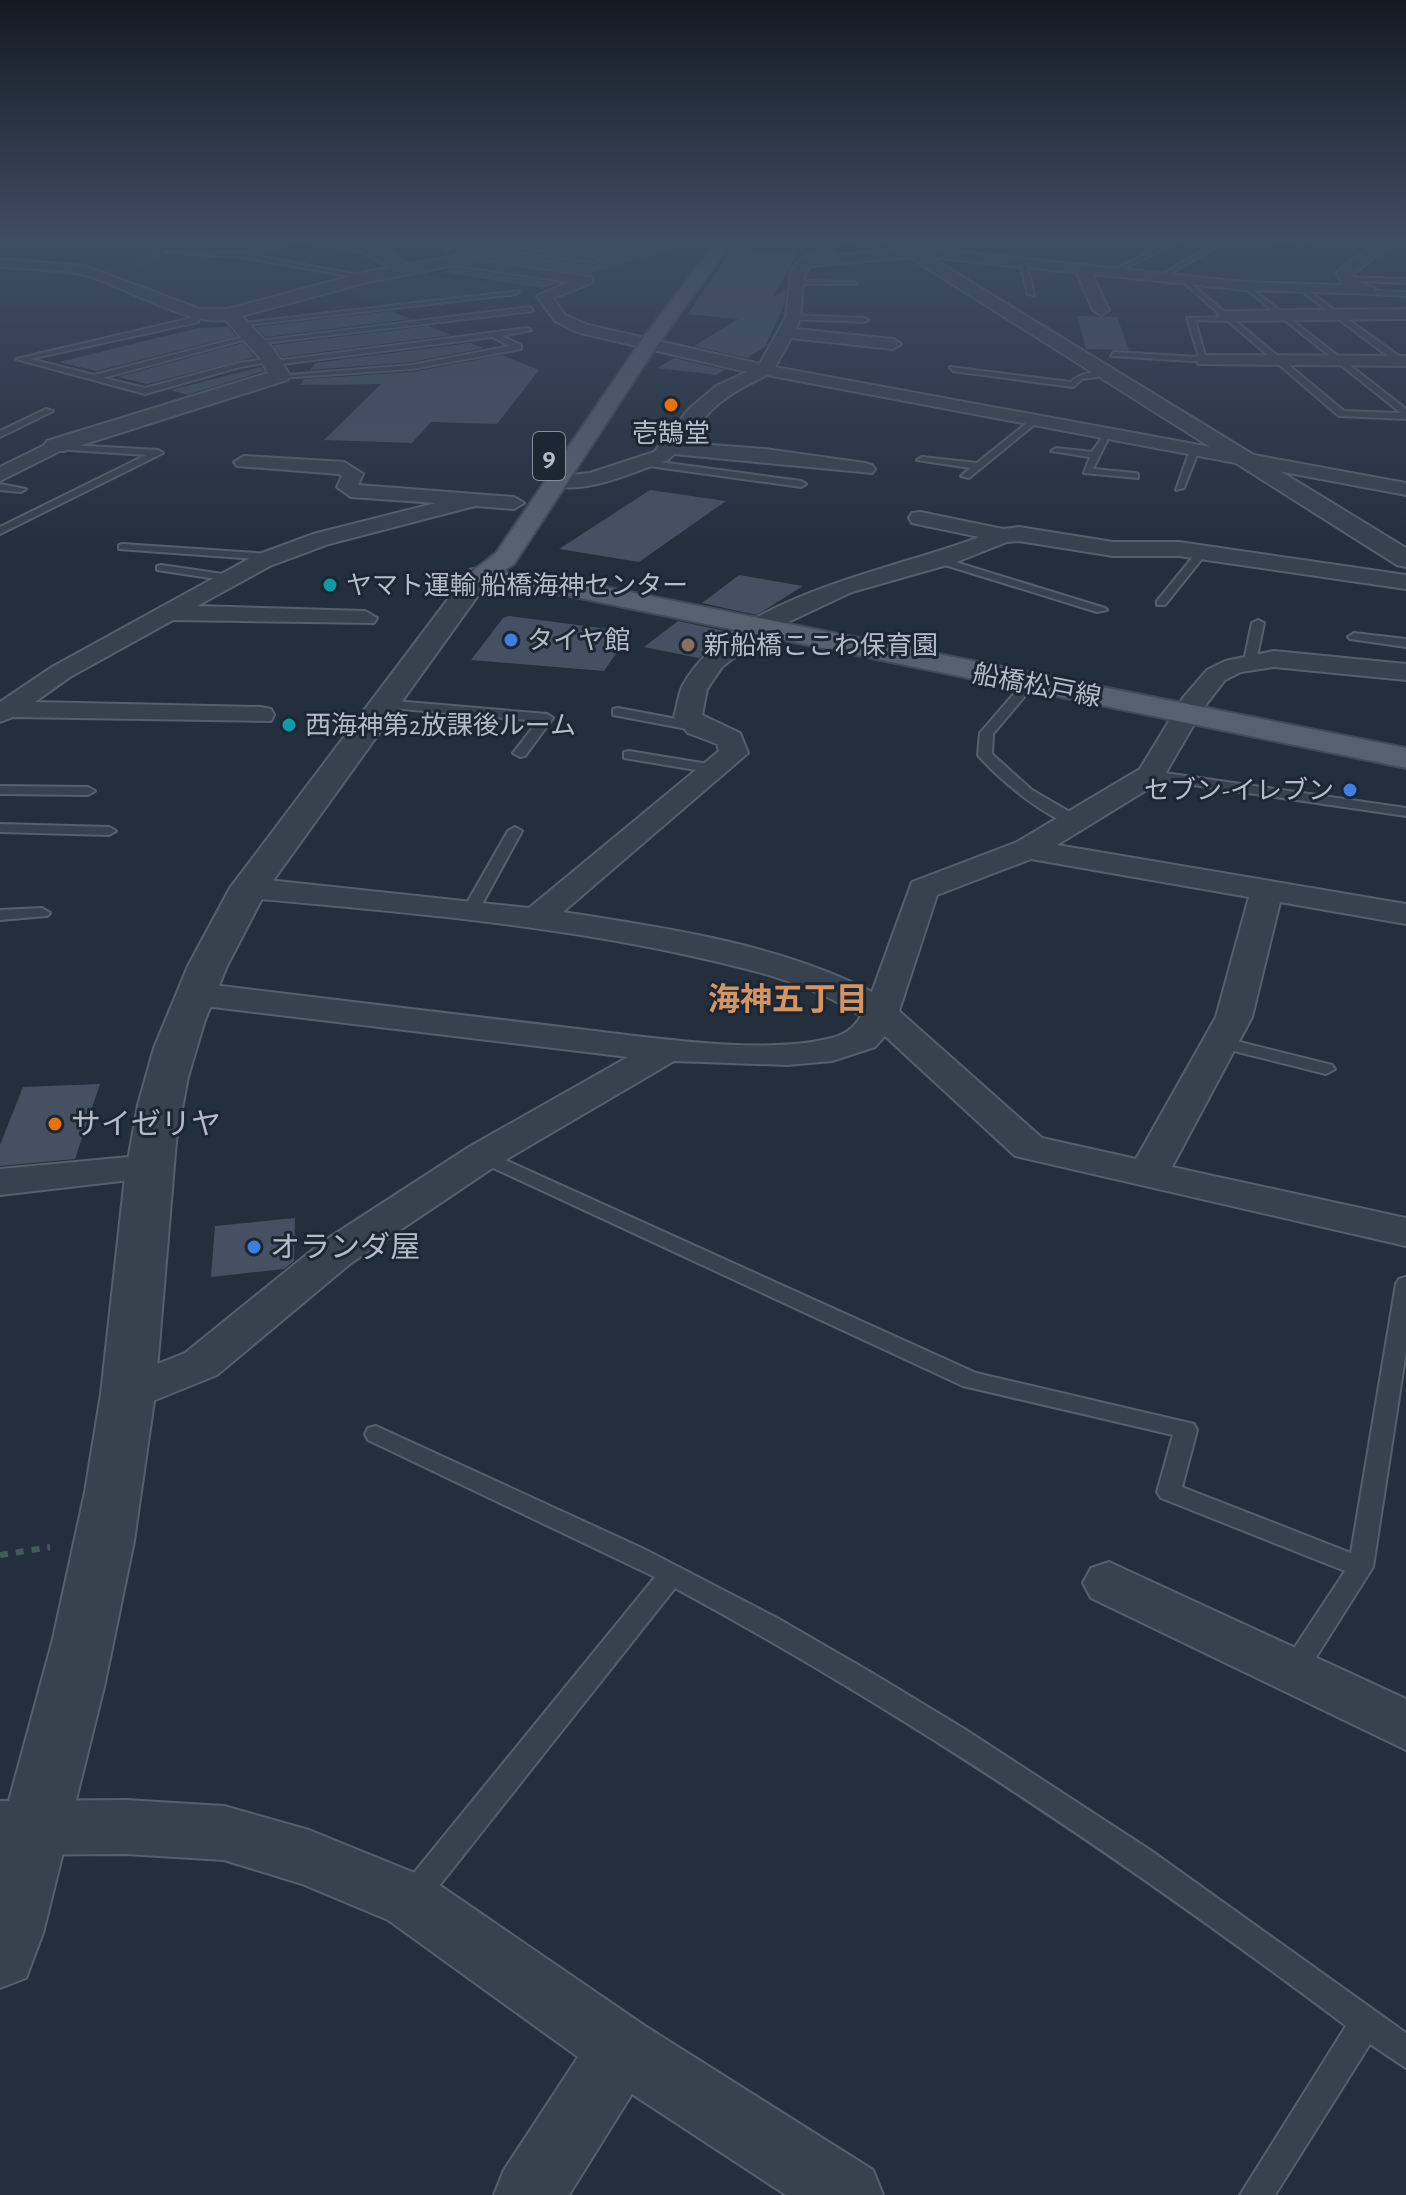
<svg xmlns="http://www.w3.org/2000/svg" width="1406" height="2195" font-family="'Alegreya Sans','Noto Sans JP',sans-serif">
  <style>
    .green { fill: #263c3f }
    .building { fill: #455162 }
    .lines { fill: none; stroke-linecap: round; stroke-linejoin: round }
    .service-casing { stroke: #565f6c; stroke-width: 4 }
    .minor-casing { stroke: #565f6c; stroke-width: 4 }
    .tertiary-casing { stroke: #565f6c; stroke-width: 4 }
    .primary-casing { stroke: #414a57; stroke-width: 4 }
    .path { stroke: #44595c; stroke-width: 6; stroke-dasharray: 8 8; stroke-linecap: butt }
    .service { fill: #38414e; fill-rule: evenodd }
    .minor { fill: #38414e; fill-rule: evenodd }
    .tertiary { fill: #38414e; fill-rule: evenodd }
    .primary { fill: #56606e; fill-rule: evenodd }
    .food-dot { fill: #e8710a; stroke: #1d2633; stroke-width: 3 }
    .culture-dot { fill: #0f9aa8; stroke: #1d2633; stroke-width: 3 }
    .shop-dot { fill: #3f7fe0; stroke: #1d2633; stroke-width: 3 }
    .education-dot { fill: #8d6e63; stroke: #1d2633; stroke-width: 3 }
    .labels { text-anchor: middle; stroke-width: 6; stroke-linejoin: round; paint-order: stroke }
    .far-poi-label { font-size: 26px; fill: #b4bcc9; stroke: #1d2633; text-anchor: start }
    .far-street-label { font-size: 26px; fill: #b4bcc9; stroke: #1d2633 }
    .shield { fill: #1d2633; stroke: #878f9c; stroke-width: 2 }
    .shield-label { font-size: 28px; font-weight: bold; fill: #b4bcc9 }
    .poi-label { font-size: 30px; fill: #b4bcc9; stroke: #1d2633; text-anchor: start }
    .neighbourhood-label { font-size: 32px; font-weight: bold; fill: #d59563; stroke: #1d2633 }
  </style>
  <rect width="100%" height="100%" fill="#242f3e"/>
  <path class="green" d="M 164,240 L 177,240 L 165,254 L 121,277 L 81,267 L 123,268 L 145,256 Z
    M 402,271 L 517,288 L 388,305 L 330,290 Z"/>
  <path class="building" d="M 444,237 L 484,237 L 443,255 Z
    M 514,237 L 544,237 L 603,249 L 608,242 L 573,237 L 684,237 L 685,245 L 589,274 L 479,258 L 491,251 L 595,265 L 601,261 L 595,255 L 505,244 Z
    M 731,249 L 799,251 L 773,297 L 786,289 L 784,305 L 765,347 L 747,358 L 694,346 L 738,319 L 688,314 Z
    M 456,268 L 558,283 L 542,288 L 442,272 Z
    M 391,311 L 410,319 L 266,337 L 256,327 Z
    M 1077,316 L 1117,317 L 1129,350 L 1086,349 Z
    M 429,326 L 451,335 L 282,357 L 273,345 Z
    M 228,327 L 236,336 L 96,371 L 59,362 L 198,328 Z
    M 243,343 L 255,357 L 147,384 L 118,377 Z
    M 470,343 L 484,348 L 412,362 L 310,370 L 315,363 Z
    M 502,355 L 539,370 L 497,424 L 431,422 L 412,443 L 324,440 L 381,384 L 300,385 L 304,379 L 413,372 Z
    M 674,358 L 726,370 L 716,375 L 657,368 Z
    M 261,367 L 264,371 L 187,395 L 170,390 Z
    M 650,490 L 726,501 L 639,562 L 559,549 Z
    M 739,575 L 803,586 L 757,615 L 702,603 Z
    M 509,616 L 631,632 L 604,671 L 471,660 L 503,618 Z
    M 678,621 L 729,632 L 699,658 L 644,647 Z
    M 100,1084 L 75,1159 L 0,1166 L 0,1145 L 23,1087 Z
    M 295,1218 L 294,1261 L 284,1269 L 211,1277 L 215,1226 Z"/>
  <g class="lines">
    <g class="service-casing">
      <path id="service" d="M 0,237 L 6,237 L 0,240 Z
        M 293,237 L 299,238 L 252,255 L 369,277 L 366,279 L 242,257 L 166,252 L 244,253 Z
        M 547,237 L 606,244 L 603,246 Z
        M 855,237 L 864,237 L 849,243 L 846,241 Z
        M 1174,239 L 1179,240 L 1116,273 L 1111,272 Z
        M 1217,242 L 1222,243 L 1163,278 L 1158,277 Z
        M 485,244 L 595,258 L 598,260 L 595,262 L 483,247 Z
        M 1023,260 L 1026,262 L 1034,295 L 1028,294 L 1020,262 Z
        M 1345,277 L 1406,279 L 1406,283 L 1343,280 Z
        M 1184,278 L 1344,411 L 1401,413 L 1242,286 L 1247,285 L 1406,409 L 1406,419 L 1339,416 L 1228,321 L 1195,320 L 1207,362 L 1111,356 L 1114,352 L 1199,357 L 1187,318 L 1223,317 L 1182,281 Z
        M 797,281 L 854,282 L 857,284 L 795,284 Z
        M 1300,288 L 1304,288 L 1403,359 L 1403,363 L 1397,363 L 1300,290 Z
        M 519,291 L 517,294 L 238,326 L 234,324 Z
        M 1376,291 L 1406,292 L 1406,296 L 1374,294 Z
        M 530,307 L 533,311 L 255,344 L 251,342 Z
        M 195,312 L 202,314 L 198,322 L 30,359 L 94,375 L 250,335 L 254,337 L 103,378 L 145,388 L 239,363 L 271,358 L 275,361 L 527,328 L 531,330 L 501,336 L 521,345 L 521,349 L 412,369 L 280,378 L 276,376 L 412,365 L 510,346 L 492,337 L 274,365 L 270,362 L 240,367 L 145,394 L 16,359 L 192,318 Z
        M 794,315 L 864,318 L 868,320 L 864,322 L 791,319 Z
        M 950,367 L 1071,382 C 1080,372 1100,370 1112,375 L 1082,379 L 1073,387 L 953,371 Z
        M 46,409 L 53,411 L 0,437 L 0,431 Z
        M 1033,418 L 1040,420 L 969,478 L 961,476 L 970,468 L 917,460 L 922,457 L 977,463 Z
        M 1106,432 L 1110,435 L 1093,469 L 1135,473 L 1138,474 L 1138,478 L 1084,473 L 1090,457 L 1051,451 L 1056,448 L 1092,452 Z
        M 52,444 L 158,450 L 163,453 L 0,534 L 0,527 L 146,455 L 55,449 Z
        M 1190,450 L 1198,452 L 1184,488 L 1176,490 Z
        M 645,460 L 801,481 L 806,484 L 801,487 L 642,465 L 640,463 Z
        M 0,484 L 26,489 L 21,492 L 0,490 Z
        M 123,544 L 270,554 L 275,557 L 270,560 L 119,549 L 119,545 Z
        M 1196,553 L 1205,555 L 1165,605 L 1157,605 L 1157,601 Z
        M 939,557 L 1105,608 L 1107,610 L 1097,612 L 935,562 L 934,560 Z
        M 161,565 L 230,575 L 235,578 L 230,581 L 157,570 L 157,566 Z
        M 1258,620 L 1264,623 L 1256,661 L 1250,665 L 1244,661 L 1252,623 Z
        M 1354,633 L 1406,639 L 1406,647 L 1350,639 L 1348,637 Z
        M 1029,680 L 1035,684 L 993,734 L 992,754 L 1032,790 L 1080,818 L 1080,824 C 1055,828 994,775 978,755 L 980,733 L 1025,681 Z
        M 383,700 L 547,714 L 553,718 L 525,756 L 520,757 L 513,753 L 538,721 L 379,707 L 379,701 Z
        M 618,708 L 698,723 L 704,727 L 698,731 L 613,715 L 613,709 Z
        M 629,751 L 714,765 L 721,769 L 714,773 L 624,758 L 624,752 Z
        M 1151,771 L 1406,808 L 1406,816 L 1146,778 L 1146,772 Z
        M 0,786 L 88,787 L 95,791 L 88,795 L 0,794 Z
        M 0,824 L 109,827 L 116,831 L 109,835 L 0,832 Z
        M 515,827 L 522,831 L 480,908 L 472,913 L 467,911 L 464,908 L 508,831 Z
        M 42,908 L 50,913 L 47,916 L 0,920 L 0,910 Z
        M 1220,1037 L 1332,1065 L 1335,1069 L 1326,1074 L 1214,1046 L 1211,1042 L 1214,1038 Z
        M 483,1150 L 976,1373 L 1194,1424 L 1197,1430 L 1182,1487 L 1351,1553 L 1396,1284 L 1399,1279 L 1406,1277 L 1406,1351 L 1373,1567 L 1301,1681 L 1292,1684 L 1283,1681 L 1279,1673 L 1283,1665 L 1345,1571 L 1161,1498 L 1157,1492 L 1173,1435 L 963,1386 L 476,1160 L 474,1156 Z
        M 376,1426 L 644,1549 L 777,1618 L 872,1673 L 966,1730 L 1150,1850 L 1406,2033 L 1406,2068 L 1370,2044 L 1275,2195 L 1240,2195 L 1346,2026 C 1132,1865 911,1716 675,1588 L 424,1905 L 414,1909 L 404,1905 L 400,1895 L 404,1885 L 655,1577 L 368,1440 L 365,1434 L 368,1428 Z"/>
    </g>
    <g class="minor-casing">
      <path id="minor" d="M 286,237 C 327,237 382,237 411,269 L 399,272 L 362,252 Z
        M 1264,237 L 1313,237 L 1301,244 Z
        M 1386,237 L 1402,237 L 1352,274 L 1355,280 L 1375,288 L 1375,294 L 1245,290 L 1092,274 L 1109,310 L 1101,315 L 1093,310 L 1077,273 L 921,256 L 810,266 C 797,281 806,310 796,329 L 893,339 L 901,344 L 893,349 L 791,338 L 775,367 L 1406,483 L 1406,495 L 767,375 C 727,394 710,406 685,443 L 765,449 L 865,463 L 872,465 L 875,469 L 872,473 L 674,454 L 668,460 C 632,472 588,495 549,485 L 546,481 L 549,477 L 590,473 L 654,452 L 689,409 L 716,386 L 747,372 L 577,332 L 555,321 L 537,296 L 568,282 L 455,265 L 448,261 L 455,257 L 592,277 L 592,283 L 553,298 L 565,315 L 588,325 L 760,364 L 786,317 L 791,271 L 801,259 L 827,247 L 834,251 L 828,256 L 921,248 L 1245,282 L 1343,285 L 1337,273 L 1339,270 Z
        M 0,259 L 85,266 L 200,309 L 230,309 L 238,314 C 208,340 116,280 80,274 C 54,269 26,269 0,267 Z
        M 1406,309 L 1406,319 L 1226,321 L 1218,316 L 1226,311 Z
        M 1204,355 L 1406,356 L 1406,366 L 1198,364 L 1198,356 Z
        M 55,440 L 65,446 L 62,450 L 0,481 L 0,467 Z
        M 244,456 L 344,462 L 363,474 L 358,485 L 514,497 L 524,503 L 514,509 L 475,506 L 329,544 L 270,566 L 197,606 L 365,611 L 377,618 L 374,623 L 173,620 L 70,677 L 35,702 L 261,707 L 271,709 L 274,715 L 271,721 L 13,717 L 0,722 L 0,702 L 52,667 L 254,556 L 313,534 L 436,503 L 351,497 L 337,487 L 342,476 L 339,474 L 237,466 L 234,462 Z
        M 920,512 L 1003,529 L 1019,527 L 1113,542 L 1179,542 L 1406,575 L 1406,589 L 1179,556 L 1113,556 L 1019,541 L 1007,542 L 954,563 L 852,592 L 765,633 L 722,667 L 707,689 L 702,715 L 740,733 L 748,753 L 563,912 C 666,928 779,944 872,992 L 912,882 L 1017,842 L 1140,769 L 1183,698 L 1207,670 L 1225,661 L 1274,651 L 1406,664 L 1406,680 L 1274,667 L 1241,672 L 1225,680 L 1204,707 L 1161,781 L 1057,845 L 1406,904 L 1406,924 L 1280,902 L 1252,1017 L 1172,1167 L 1406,1218 L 1406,1246 L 1015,1156 L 885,1036 L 875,1047 L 832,1061 L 787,1065 L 674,1061 L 497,1165 L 351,1263 L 217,1375 L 128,1411 L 112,1406 L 105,1394 L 112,1382 L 185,1353 L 321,1243 L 469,1147 L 628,1057 L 196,1005 L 184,1001 L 178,994 L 184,987 L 196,983 C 323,998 450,1014 578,1029 C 646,1037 761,1055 827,1039 C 842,1036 853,1030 861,1016 C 806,980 741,967 678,953 C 536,923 393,911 249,898 L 238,895 L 233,888 L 238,881 L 249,878 L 529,908 L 719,751 L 717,744 L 688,733 L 674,717 C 677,708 678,696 682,687 C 730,596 891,571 979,537 L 912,523 L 909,518 L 912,513 ZM 1031,859 L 1249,897 L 1216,1017 L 1136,1159 L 1042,1138 L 899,1011 L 937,895 Z
        M 150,1155 L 164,1158 L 170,1167 L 164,1176 L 0,1195 L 0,1169 Z
        M 1109,1562 L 1406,1699 L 1406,1750 L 1091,1598 L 1083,1583 L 1091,1568 Z
        M 126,1800 L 224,1806 L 309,1830 L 432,1880 L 645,2026 L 873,2170 L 883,2195 L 786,2195 L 632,2094 L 569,2195 L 494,2195 L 504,2170 L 578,2057 L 388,1920 L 302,1884 L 224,1860 L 126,1854 L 0,1855 L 0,1801 Z"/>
    </g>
    <g class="tertiary-casing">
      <path id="tertiary" d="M 491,237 L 511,237 L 461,264 L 368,282 L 242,316 L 274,350 L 290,376 L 287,380 L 63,451 L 47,451 L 44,446 L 47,441 L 268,373 L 259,357 L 224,318 L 224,310 L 366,272 L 451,257 Z
        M 878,237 L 897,237 L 1406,548 L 1406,567 L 1397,565 Z
        M 479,568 L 488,570 L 492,576 L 267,889 L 227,966 L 205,1020 L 188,1077 L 176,1141 L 155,1394 L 134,1541 L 104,1687 L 43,1933 L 26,1978 L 0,1988 L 0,1834 L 53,1639 L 85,1492 L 101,1394 L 125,1177 L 138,1105 L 154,1048 L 188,966 L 230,888 L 470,570 Z"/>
    </g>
    <g class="primary-casing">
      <path id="primary" d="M 720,237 L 736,237 L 658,344 L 514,564 L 503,571 L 570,580 L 1406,748 L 1406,768 L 570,596 L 470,582 L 466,576 L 496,553 L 643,338 Z"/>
    </g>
    <path class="path" d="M 0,1555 L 50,1547"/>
    <use href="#service" class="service"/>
    <use href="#minor" class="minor"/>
    <use href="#tertiary" class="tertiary"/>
    <use href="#primary" class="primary"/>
  </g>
  <linearGradient id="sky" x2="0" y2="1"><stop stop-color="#141a22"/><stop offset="0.44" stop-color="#3f4d63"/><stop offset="1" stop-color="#3f4d63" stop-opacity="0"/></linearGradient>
  <rect width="1406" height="544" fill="url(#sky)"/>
  <g class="food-dot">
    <circle cx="671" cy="405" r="8"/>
    <circle cx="55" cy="1124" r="8"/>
  </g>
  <g class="culture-dot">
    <circle cx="330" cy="585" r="8"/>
    <circle cx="289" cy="725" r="8"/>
  </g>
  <g class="shop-dot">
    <circle cx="511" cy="640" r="8"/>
    <circle cx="1350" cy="790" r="8"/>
    <circle cx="254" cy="1247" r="8"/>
  </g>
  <circle class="education-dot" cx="688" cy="645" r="8"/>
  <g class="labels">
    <g class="far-poi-label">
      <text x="671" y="442" text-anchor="middle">壱鵠堂</text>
      <text x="346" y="594">ヤマト運輸 船橋海神センター</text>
      <text x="527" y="649">タイヤ館</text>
      <text x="704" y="654">新船橋ここわ保育園</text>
      <text x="305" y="734">西海神第2放課後ルーム</text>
      <text x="1334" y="799" text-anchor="end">セブン-イレブン</text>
    </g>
    <g class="far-street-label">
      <text transform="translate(1037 685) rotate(11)" y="9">船橋松戸線</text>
    </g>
    <rect class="shield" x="533" y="432" width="32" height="48" rx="6"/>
    <g class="shield-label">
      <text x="549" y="466">9</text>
    </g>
    <g class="poi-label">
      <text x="71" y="1134">サイゼリヤ</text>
      <text x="270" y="1257">オランダ屋</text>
    </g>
    <g class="neighbourhood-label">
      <text x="788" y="1010">海神五丁目</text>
    </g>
  </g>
</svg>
